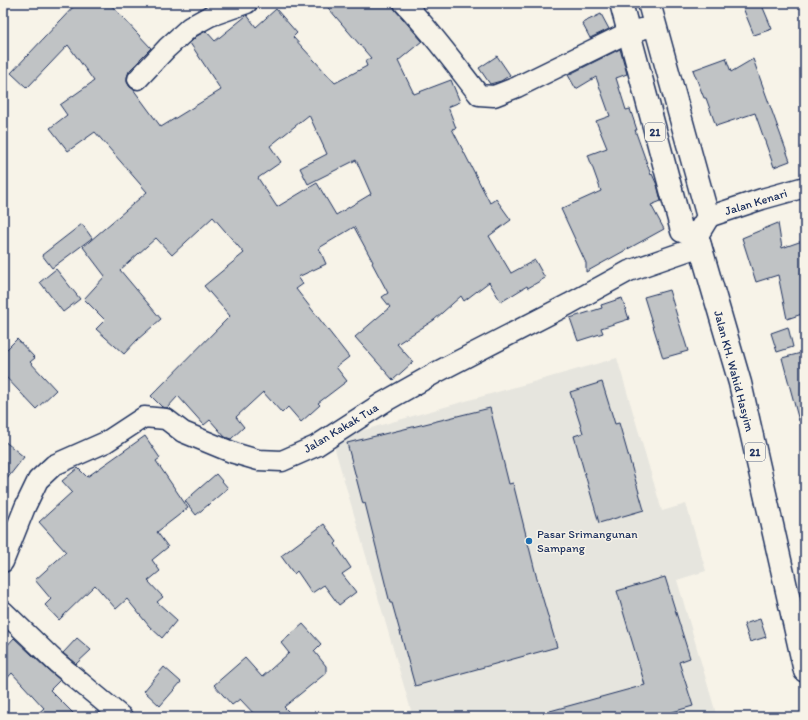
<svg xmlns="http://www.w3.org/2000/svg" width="808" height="720" font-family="Itim,sans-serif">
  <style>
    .built { fill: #e6e5de }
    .building { fill: #c0c3c5; stroke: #1b2f5e; fill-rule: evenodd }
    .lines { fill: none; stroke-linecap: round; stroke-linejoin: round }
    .street-casing { stroke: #1b2f5e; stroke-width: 23 }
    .highway-casing { stroke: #1b2f5e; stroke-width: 25 }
    .street { stroke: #f7f3e8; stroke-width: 20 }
    .highway { stroke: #f7f3e8; stroke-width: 22 }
    .poi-dot { fill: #1f6fb2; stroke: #f7f3e8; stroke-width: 1.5 }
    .labels { text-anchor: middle; stroke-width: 3; stroke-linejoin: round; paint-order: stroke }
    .shield { fill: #f7f3e8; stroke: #5d6a87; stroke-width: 1 }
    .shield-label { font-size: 11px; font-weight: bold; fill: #1b2f5e }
    .street-label { font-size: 12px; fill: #1b2f5e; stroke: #f7f3e8 }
    .poi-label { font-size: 12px; fill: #1b2f5e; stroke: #f7f3e8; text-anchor: start }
  </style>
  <rect width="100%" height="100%" fill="#f7f3e8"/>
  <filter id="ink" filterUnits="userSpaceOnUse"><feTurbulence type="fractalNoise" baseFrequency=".025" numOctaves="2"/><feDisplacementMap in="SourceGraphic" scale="8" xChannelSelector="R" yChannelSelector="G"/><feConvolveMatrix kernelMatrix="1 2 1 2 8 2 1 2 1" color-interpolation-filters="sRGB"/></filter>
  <g filter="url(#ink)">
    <path class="built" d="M 617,358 L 662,511 L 686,504 L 706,571 L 677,580 L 717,717 L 413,717 L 332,439 Z"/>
    <path class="building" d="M 77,3 L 109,3 L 151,48 L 140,59 L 140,60 L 129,71 L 127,77 L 127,82 L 130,87 L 133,89 L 161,127 L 221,90 L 190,43 L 197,36 L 206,31 L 215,41 L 246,16 L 247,15 L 256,27 L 276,9 L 297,33 L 293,37 L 335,83 L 367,66 L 365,61 L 371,58 L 324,3 L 393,3 L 393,6 L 396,11 L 422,41 L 398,61 L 414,94 L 451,80 L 460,102 L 448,107 L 456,128 L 452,129 L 490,203 L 496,199 L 511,220 L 489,236 L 511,273 L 535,260 L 545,278 L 528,288 L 527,286 L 501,302 L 489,282 L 464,301 L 461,296 L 434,320 L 397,344 L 413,362 L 393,380 L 355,337 L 390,307 L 382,297 L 388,293 L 372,263 L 373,262 L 354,227 L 319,248 L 326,264 L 298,277 L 303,284 L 296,289 L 349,357 L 336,367 L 347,381 L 318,403 L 320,405 L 301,422 L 288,407 L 282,413 L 263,392 L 236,417 L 244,427 L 231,439 L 225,437 L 210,420 L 204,425 L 178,396 L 167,408 L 162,407 L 151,396 L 230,316 L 204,286 L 244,253 L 213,217 L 172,255 L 156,238 L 120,270 L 161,319 L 137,340 L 124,354 L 96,329 L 105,320 L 84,299 L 105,276 L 83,247 L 147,192 L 95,132 L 68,151 L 50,128 L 67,115 L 60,105 L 94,81 L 68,45 L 27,88 L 11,73 ZM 309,115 L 327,154 L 300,168 L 308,184 L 356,160 L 371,194 L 336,215 L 317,183 L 277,207 L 258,178 L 281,162 L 270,146 Z
      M 741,3 L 761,3 L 772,29 L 754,35 Z
      M 601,14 L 609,29 L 590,38 L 582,23 Z
      M 620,49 L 627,74 L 616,78 L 626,110 L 630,109 L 637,130 L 635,130 L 651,175 L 652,174 L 657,185 L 661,201 L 651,205 L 664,229 L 586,272 L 586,263 L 561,209 L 601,191 L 588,155 L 607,148 L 596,121 L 610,116 L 596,77 L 576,89 L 568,75 Z
      M 497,56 L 510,75 L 501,81 L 490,84 L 479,68 Z
      M 726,58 L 731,72 L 753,59 L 790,161 L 774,167 L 755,113 L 716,126 L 706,98 L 704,98 L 693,70 Z
      M 778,223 L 782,248 L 805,240 L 805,313 L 787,319 L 778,275 L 756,282 L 742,238 Z
      M 82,224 L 92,238 L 52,268 L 42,255 Z
      M 56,269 L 80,299 L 63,312 L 40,282 Z
      M 669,290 L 688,351 L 663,358 L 644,297 Z
      M 622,298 L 629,319 L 601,328 L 603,333 L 578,341 L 570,318 L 602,308 L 601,305 Z
      M 788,327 L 793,347 L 777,352 L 771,333 Z
      M 17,339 L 35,358 L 30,362 L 56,390 L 36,409 L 3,374 L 3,353 Z
      M 805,352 L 805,420 L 799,421 L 782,358 Z
      M 602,382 L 615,424 L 619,423 L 644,510 L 599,523 L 574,436 L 583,433 L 570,392 Z
      M 490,408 L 509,484 L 513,483 L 537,579 L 557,647 L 415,686 L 392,603 L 390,603 L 365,503 L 363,504 L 347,443 Z
      M 145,436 L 160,458 L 156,461 L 188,508 L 157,532 L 168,547 L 152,560 L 160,571 L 148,581 L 163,597 L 157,602 L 177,620 L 162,638 L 149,626 L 127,599 L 116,609 L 95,585 L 59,620 L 45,605 L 51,599 L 35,580 L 66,552 L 39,522 L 72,492 L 62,481 L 78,468 L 87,477 Z
      M 3,440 L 24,457 L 3,484 Z
      M 216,474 L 228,488 L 196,515 L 185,501 Z
      M 324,524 L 337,542 L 335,544 L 351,568 L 342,574 L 356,592 L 339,605 L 324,585 L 312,593 L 297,571 L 294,574 L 281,556 Z
      M 665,577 L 690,658 L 679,662 L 693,706 L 655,717 L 551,717 L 550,711 L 645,685 L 617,591 Z
      M 760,619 L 766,637 L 750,642 L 744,624 Z
      M 303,624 L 321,644 L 314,651 L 326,666 L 326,673 L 284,707 L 294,717 L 257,717 L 240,699 L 232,705 L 214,685 L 245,658 L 262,677 L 289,653 L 281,643 Z
      M 14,638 L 48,670 L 60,680 L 50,690 L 77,717 L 34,717 L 44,708 L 12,673 L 3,683 L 3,650 Z
      M 77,638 L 91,650 L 76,664 L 63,653 Z
      M 164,667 L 181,682 L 160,706 L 144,691 Z"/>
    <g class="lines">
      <g class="street-casing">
        <path id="street" d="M 404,3 C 431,31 455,64 479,95 L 494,96 L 517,87 L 629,32 L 655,26
          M 138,79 L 167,48 L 190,27 L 210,16 L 247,3
          M 708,217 L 762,199 L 805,187
          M 3,562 L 25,507 L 38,480 L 54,465 L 106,442 L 144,417 L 166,419 L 183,432 L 234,453 L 258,460 L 282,461 L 316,446 L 384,402 L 439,371 L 569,304 L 629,271 L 701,246
          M 3,611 L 56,662 L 122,717"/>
      </g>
      <g class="highway-casing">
        <path id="highway" d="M 621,3 L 682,231 L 697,235
          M 649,3 L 708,217 L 697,235 L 740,383 L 805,671"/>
      </g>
      <use href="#street" class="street"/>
      <use href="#highway" class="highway"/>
    </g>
  </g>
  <circle class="poi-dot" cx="529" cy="541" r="4"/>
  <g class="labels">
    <g class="shield">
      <rect x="645" y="123" width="20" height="18" rx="3"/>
      <rect x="745" y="443" width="20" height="18" rx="3"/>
    </g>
    <g class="shield-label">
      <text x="655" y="136">21</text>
      <text x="755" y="456">21</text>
    </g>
    <g class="street-label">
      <text transform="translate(756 202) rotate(-17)" y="4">Jalan Kenari</text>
      <text transform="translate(734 371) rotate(75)" y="4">Jalan KH. Wahid Hasyim</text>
      <text transform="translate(341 428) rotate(-31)" y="4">Jalan Kakak Tua</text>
    </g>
    <g class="poi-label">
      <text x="537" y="538">Pasar Srimangunan<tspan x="537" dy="14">Sampang</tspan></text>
    </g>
  </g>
  <rect width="808" height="720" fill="none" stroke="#f7f3e8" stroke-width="16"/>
  <rect x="8" y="8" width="792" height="704" fill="none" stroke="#1b2f5e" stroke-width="1.5" filter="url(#ink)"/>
</svg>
